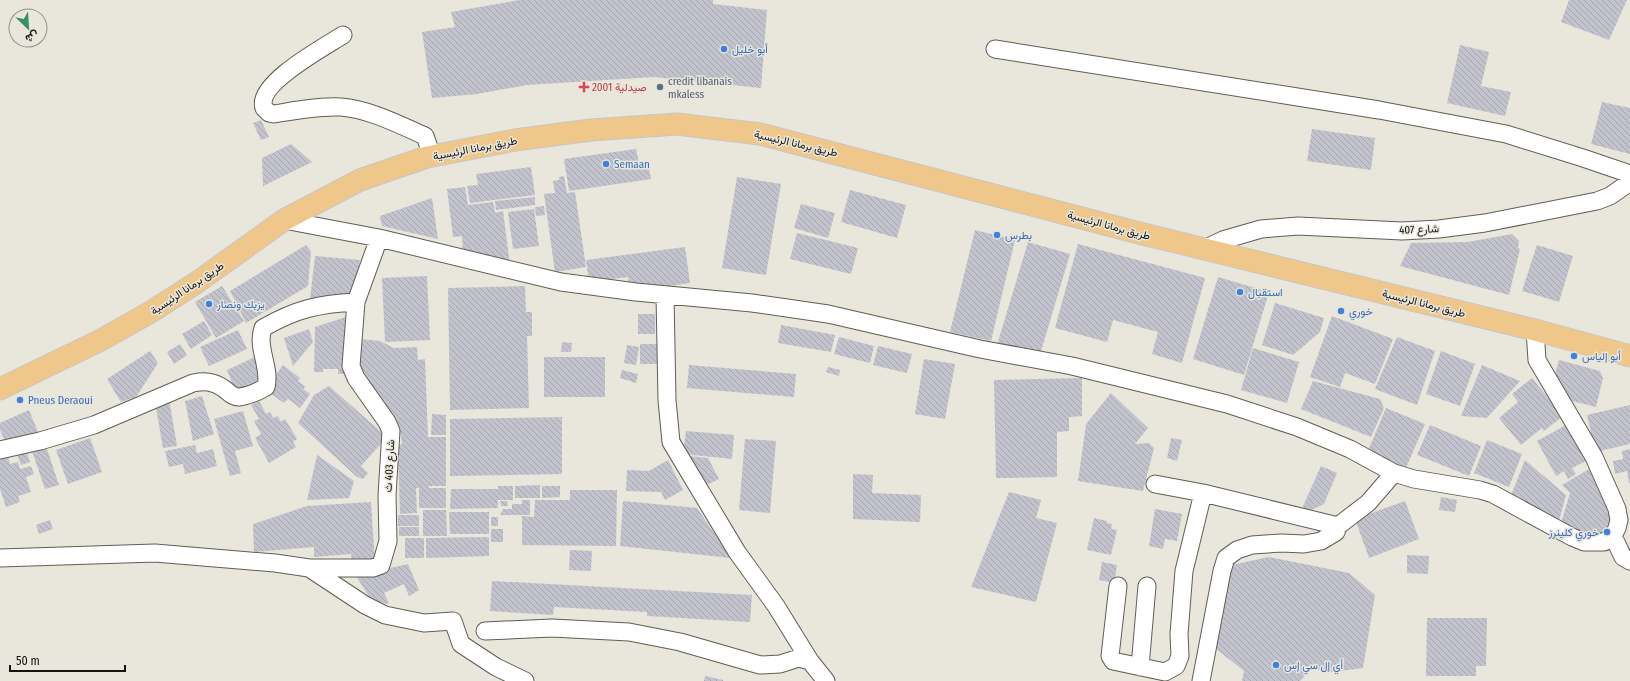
<svg xmlns="http://www.w3.org/2000/svg" width="1630" height="681" font-family="'Fira Sans Condensed',Vazirmatn,sans-serif">
  <style>
    .building { fill: url(#building-back-hatch) }
    .lines { fill: none; stroke-linecap: round; stroke-linejoin: round }
    .minor-casing { stroke: #605d54; stroke-width: 19 }
    .major-casing { stroke: #c7c6c6; stroke-width: 23 }
    .minor { stroke: #fff; stroke-width: 17 }
    .major { stroke: #f0c78b; stroke-width: 21 }
    .shop-dot { fill: #3f7fe0; stroke: #e9e6db; stroke-width: 1.5 }
    .health-dot { fill: #e0444e; stroke: #e9e6db; stroke-width: 1.5 }
    .service-dot { fill: #5c6f8a; stroke: #e9e6db; stroke-width: 1.5 }
    .labels { text-anchor: middle; stroke-width: 3; stroke-linejoin: round; paint-order: stroke }
    .shop-label { font-size: 11px; fill: #366cbe; stroke: #e9e6db; text-anchor: start }
    .service-label { font-size: 11px; fill: #4e5e75; stroke: #e9e6db; text-anchor: start }
    .health-label { font-size: 11px; fill: #be3a42; stroke: #e9e6db; text-anchor: start }
    .street-label { font-size: 11px; fill: #141310; stroke: #e9e6db }
  </style>
  <defs>
    <pattern id="building-back-hatch" width="6" height="6" patternUnits="userSpaceOnUse"><rect width="6" height="6" fill="#c3c3cd"/><path d="M-1 5l2 2M0 0l6 6M5-1l2 2" fill="none" stroke="#a7a7af"/></pattern>
  </defs>
  <rect width="100%" height="100%" fill="#e9e6db"/>
  <path class="building" d="M 520,0 L 713,0 L 713,4 L 767,10 L 761,88 L 654,77 L 527,85 L 477,94 L 432,98 L 422,32 L 455,27 L 451,12 Z
    M 1569,0 L 1627,0 L 1609,40 L 1561,22 Z
    M 1460,45 L 1489,52 L 1481,86 L 1511,92 L 1505,116 L 1447,103 Z
    M 1602,102 L 1630,108 L 1630,154 L 1591,144 Z
    M 261,120 L 269,137 L 261,140 L 253,123 Z
    M 1312,129 L 1375,138 L 1371,170 L 1307,161 Z
    M 291,144 L 312,162 L 263,186 L 262,158 Z
    M 636,149 L 639,163 L 648,162 L 651,179 L 569,191 L 564,159 Z
    M 531,167 L 535,195 L 470,203 L 467,186 L 478,185 L 476,174 Z
    M 564,176 L 567,193 L 575,192 L 586,267 L 555,272 L 544,194 L 555,193 L 553,181 L 559,180 L 559,177 Z
    M 737,177 L 781,184 L 766,275 L 722,268 Z
    M 465,187 L 468,205 L 493,202 L 495,213 L 503,211 L 510,265 L 463,255 L 462,236 L 453,237 L 447,189 Z
    M 850,190 L 906,205 L 897,238 L 841,222 Z
    M 535,197 L 535,205 L 496,210 L 495,201 Z
    M 432,198 L 438,239 L 382,226 L 380,216 Z
    M 801,204 L 835,213 L 828,238 L 794,228 Z
    M 544,206 L 545,215 L 536,216 L 535,207 Z
    M 534,209 L 539,246 L 513,249 L 508,212 Z
    M 975,230 L 1015,240 L 991,341 L 950,332 Z
    M 797,233 L 858,248 L 851,274 L 790,259 Z
    M 1512,234 L 1519,241 L 1518,248 L 1520,249 L 1509,295 L 1400,266 L 1411,243 L 1468,242 Z
    M 1028,242 L 1070,254 L 1039,358 L 997,345 Z
    M 1078,244 L 1205,278 L 1182,363 L 1152,354 L 1158,332 L 1113,320 L 1107,342 L 1055,328 Z
    M 306,245 L 311,252 L 308,286 L 246,323 L 230,291 Z
    M 1537,245 L 1573,256 L 1559,302 L 1522,291 Z
    M 685,247 L 690,283 L 630,292 L 628,277 L 589,282 L 586,260 Z
    M 315,256 L 360,260 L 354,298 L 310,299 Z
    M 427,276 L 430,340 L 385,342 L 382,278 Z
    M 1218,277 L 1269,292 L 1244,375 L 1193,359 Z
    M 222,286 L 244,321 L 216,338 L 195,302 Z
    M 525,286 L 526,312 L 532,312 L 532,336 L 527,336 L 529,408 L 450,410 L 448,288 Z
    M 1275,303 L 1324,318 L 1320,332 L 1293,355 L 1262,345 Z
    M 638,314 L 655,314 L 655,334 L 638,334 Z
    M 349,316 L 347,374 L 338,374 L 338,369 L 323,369 L 323,372 L 314,372 L 315,327 Z
    M 1332,316 L 1393,339 L 1375,384 L 1345,373 L 1340,387 L 1310,377 Z
    M 204,321 L 212,335 L 191,349 L 182,334 Z
    M 781,325 L 835,335 L 831,352 L 778,343 Z
    M 309,329 L 313,342 L 293,366 L 284,338 Z
    M 238,330 L 247,349 L 209,366 L 200,347 Z
    M 839,337 L 874,346 L 870,363 L 834,354 Z
    M 1397,337 L 1435,351 L 1417,405 L 1375,389 Z
    M 360,339 L 380,341 L 394,348 L 417,347 L 418,360 L 425,359 L 428,437 L 446,437 L 446,486 L 429,486 L 429,488 L 446,488 L 446,508 L 419,508 L 419,488 L 416,488 L 417,513 L 400,514 L 398,451 L 399,450 L 399,445 L 402,444 L 401,435 L 359,379 Z
    M 562,342 L 572,343 L 571,352 L 561,352 Z
    M 180,344 L 187,355 L 174,364 L 167,352 Z
    M 640,344 L 658,344 L 658,364 L 640,364 Z
    M 627,345 L 639,347 L 636,365 L 624,363 Z
    M 878,346 L 912,354 L 907,373 L 873,365 Z
    M 1253,348 L 1299,362 L 1287,403 L 1241,390 Z
    M 150,351 L 158,363 L 136,397 L 121,402 L 107,379 Z
    M 1441,351 L 1475,364 L 1460,406 L 1426,394 Z
    M 255,357 L 264,378 L 235,390 L 227,370 Z
    M 544,357 L 605,357 L 605,397 L 544,397 Z
    M 924,359 L 955,364 L 945,419 L 915,414 Z
    M 1559,360 L 1600,371 L 1603,378 L 1596,407 L 1568,400 L 1554,378 Z
    M 283,365 L 300,378 L 298,381 L 306,387 L 303,389 L 310,394 L 300,408 L 288,399 L 284,403 L 268,392 L 272,380 Z
    M 689,365 L 796,374 L 794,397 L 687,388 Z
    M 1482,365 L 1520,381 L 1487,418 L 1461,416 Z
    M 828,367 L 840,370 L 839,376 L 826,372 Z
    M 622,370 L 638,374 L 636,383 L 620,378 Z
    M 1082,378 L 1082,416 L 1069,417 L 1069,431 L 1057,432 L 1057,477 L 996,478 L 994,380 Z
    M 1532,378 L 1563,416 L 1544,431 L 1542,428 L 1521,445 L 1499,418 L 1518,402 L 1512,394 Z
    M 1313,381 L 1380,399 L 1384,408 L 1371,437 L 1301,409 Z
    M 329,386 L 387,437 L 361,466 L 368,473 L 363,479 L 357,477 L 298,423 L 314,395 Z
    M 1111,393 L 1148,428 L 1135,444 L 1149,443 L 1154,448 L 1143,491 L 1078,481 L 1086,424 Z
    M 202,396 L 214,434 L 193,441 L 185,401 Z
    M 169,399 L 177,446 L 163,448 L 155,402 Z
    M 259,401 L 266,414 L 270,412 L 273,418 L 278,416 L 281,422 L 285,419 L 297,439 L 293,442 L 296,447 L 269,463 L 255,438 L 261,434 L 254,421 L 259,419 L 251,405 Z
    M 1630,405 L 1630,444 L 1595,452 L 1587,415 Z
    M 1386,408 L 1425,424 L 1405,470 L 1367,453 Z
    M 29,410 L 38,432 L 7,446 L 0,430 L 0,423 Z
    M 243,411 L 253,446 L 235,451 L 241,473 L 230,476 L 214,419 Z
    M 432,414 L 446,415 L 446,435 L 431,435 Z
    M 562,417 L 562,474 L 450,476 L 450,419 Z
    M 1430,425 L 1481,446 L 1469,476 L 1417,455 Z
    M 1566,425 L 1586,461 L 1572,468 L 1576,474 L 1568,479 L 1564,471 L 1556,476 L 1537,441 Z
    M 686,431 L 734,435 L 732,459 L 683,454 Z
    M 90,438 L 102,472 L 68,484 L 56,450 Z
    M 1171,438 L 1182,440 L 1177,461 L 1167,458 Z
    M 745,439 L 776,441 L 770,513 L 739,510 Z
    M 1487,440 L 1522,454 L 1509,487 L 1474,473 Z
    M 195,445 L 197,453 L 213,449 L 217,466 L 185,474 L 183,464 L 169,467 L 165,451 Z
    M 46,446 L 59,485 L 45,489 L 32,451 Z
    M 25,448 L 30,462 L 21,465 L 16,451 Z
    M 1630,449 L 1630,483 L 1629,483 L 1627,471 L 1615,474 L 1613,461 L 1623,459 L 1622,451 Z
    M 7,453 L 10,464 L 18,462 L 20,469 L 31,466 L 34,474 L 26,477 L 31,492 L 18,496 L 20,502 L 6,507 L 0,489 L 0,455 Z
    M 317,455 L 354,481 L 349,498 L 307,500 Z
    M 689,456 L 708,458 L 719,479 L 704,486 Z
    M 668,460 L 683,490 L 665,500 L 661,492 L 626,491 L 627,470 L 649,471 Z
    M 1525,460 L 1566,495 L 1558,525 L 1510,498 Z
    M 1321,466 L 1337,473 L 1324,504 L 1305,513 L 1300,513 Z
    M 1589,469 L 1611,519 L 1603,533 L 1592,536 L 1561,523 L 1570,493 L 1562,485 Z
    M 853,474 L 873,475 L 872,493 L 921,495 L 920,522 L 853,519 Z
    M 540,485 L 540,498 L 515,498 L 515,486 Z
    M 498,486 L 513,486 L 513,500 L 498,500 L 498,508 L 450,509 L 451,489 L 498,489 Z
    M 542,486 L 560,486 L 560,497 L 542,498 Z
    M 570,490 L 617,490 L 616,546 L 522,545 L 522,516 L 534,517 L 535,500 L 570,500 Z
    M 1009,492 L 1041,500 L 1036,518 L 1057,523 L 1036,602 L 971,587 Z
    M 1441,497 L 1457,500 L 1455,512 L 1439,510 Z
    M 522,500 L 530,500 L 530,515 L 500,515 L 503,509 L 512,509 L 512,504 L 522,504 Z
    M 500,501 L 507,501 L 508,506 L 501,506 Z
    M 623,501 L 697,508 L 731,558 L 620,546 Z
    M 1405,501 L 1419,539 L 1369,558 L 1355,519 Z
    M 371,502 L 375,563 L 352,564 L 351,554 L 314,557 L 314,547 L 254,552 L 253,524 L 307,506 Z
    M 1155,509 L 1182,514 L 1177,541 L 1165,539 L 1163,549 L 1149,546 Z
    M 423,510 L 446,510 L 447,536 L 423,536 Z
    M 449,512 L 489,512 L 489,534 L 450,534 Z
    M 398,515 L 419,515 L 419,526 L 398,526 Z
    M 491,517 L 498,517 L 498,526 L 491,526 Z
    M 1094,518 L 1107,521 L 1106,523 L 1112,524 L 1111,529 L 1117,530 L 1111,555 L 1087,550 Z
    M 50,520 L 53,529 L 39,534 L 36,525 Z
    M 399,527 L 419,527 L 419,536 L 399,536 Z
    M 491,529 L 503,529 L 503,542 L 491,542 Z
    M 489,537 L 489,556 L 426,558 L 426,538 Z
    M 405,538 L 424,538 L 424,558 L 405,558 Z
    M 570,550 L 592,551 L 591,571 L 569,570 Z
    M 1407,555 L 1429,556 L 1428,574 L 1407,573 Z
    M 1269,557 L 1349,573 L 1375,595 L 1363,668 L 1333,672 L 1311,669 L 1300,681 L 1242,681 L 1244,671 L 1215,648 L 1231,565 Z
    M 1102,562 L 1117,565 L 1114,583 L 1099,580 Z
    M 408,564 L 419,590 L 409,596 L 404,584 L 384,593 L 389,603 L 385,604 L 370,598 L 356,576 Z
    M 492,581 L 752,595 L 750,622 L 647,616 L 647,612 L 554,607 L 553,615 L 490,611 Z
    M 1427,618 L 1487,618 L 1486,666 L 1476,666 L 1476,676 L 1426,676 Z
    M 705,676 L 723,680 L 723,681 L 704,681 Z"/>
  <g class="lines">
    <g class="minor-casing">
      <path id="minor" d="M 343,35 C 326,46 255,84 264,108 L 269,113 L 274,114 C 296,110 319,106 341,107 C 369,109 400,125 425,136 L 432,156
        M 995,49 L 1379,110 L 1506,134 L 1583,158 L 1630,174
        M 284,220 L 379,238 L 561,282 L 636,292 L 752,303 L 828,314 L 980,349 L 1072,366 L 1227,404 L 1297,427 L 1350,449 L 1394,473 L 1414,479 L 1480,490 L 1493,494 L 1572,537 L 1584,542 L 1604,542 L 1613,536 L 1617,528 L 1619,520 L 1617,509 L 1594,457 L 1537,360 L 1535,330
        M 1204,249 L 1223,240 L 1261,229 L 1298,226 L 1402,231 L 1439,229 L 1485,223 L 1597,201 L 1610,196 L 1630,182
        M 665,295 L 667,400 L 671,442 L 737,552 L 776,606 L 810,661 L 826,681
        M 0,450 L 40,441 L 94,425 L 193,383 C 204,381 213,381 223,388 C 229,392 232,397 239,397 C 248,396 259,391 266,387 C 271,367 256,348 263,328 C 296,309 318,304 356,302
        M 1155,484 L 1203,493 L 1338,526
        M 1613,536 L 1623,557 L 1630,561
        M 0,558 L 155,553 L 275,563 L 309,568 L 365,605 L 385,615 L 424,623 L 453,621 L 461,644 L 496,667 L 525,681
        M 309,568 L 373,568 L 381,565 L 388,541 L 387,495 L 391,431 L 387,422 L 356,378 L 351,366 L 356,302 L 379,238
        M 1118,586 L 1110,656 L 1113,661 L 1165,672 L 1176,666 L 1180,656 L 1179,634 L 1184,571 L 1203,493
        M 485,631 L 552,628 L 629,632 L 680,642 L 760,665 L 780,664 L 799,658 L 810,661
        M 1140,667 L 1147,586
        M 1201,681 L 1222,571 L 1226,558 L 1237,550 L 1252,545 L 1281,543 L 1304,544 L 1321,541 L 1336,532 L 1338,526 L 1368,503 L 1394,473"/>
    </g>
    <g class="major-casing">
      <path id="major" d="M 0,389 L 101,340 L 149,313 L 196,283 L 284,220 L 360,180 L 427,157 L 515,140 L 591,130 L 677,124 L 760,134 L 1139,233 L 1535,330 L 1630,356"/>
    </g>
    <use href="#minor" class="minor"/>
    <use href="#major" class="major"/>
  </g>
  <g class="shop-dot">
    <circle cx="724" cy="49" r="4"/>
    <circle cx="606" cy="164" r="4"/>
    <circle cx="997" cy="235" r="4"/>
    <circle cx="1240" cy="292" r="4"/>
    <circle cx="209" cy="304" r="4"/>
    <circle cx="1341" cy="311" r="4"/>
    <circle cx="1574" cy="356" r="4"/>
    <circle cx="20" cy="400" r="4"/>
    <circle cx="1607" cy="532" r="4"/>
    <circle cx="1276" cy="665" r="4"/>
  </g>
  <path class="health-dot" d="M582 81h4v4h4v4h-4v4h-4v-4h-4v-4h4z"/>
  <circle class="service-dot" cx="660" cy="87" r="4"/>
  <g class="labels">
    <g class="shop-label">
      <text x="732" y="53">أبو خليل</text>
      <text x="614" y="168">Semaan</text>
      <text x="1005" y="239">بطرس</text>
      <text x="1248" y="296">استقبال</text>
      <text x="217" y="308">يزبك ونصار</text>
      <text x="1349" y="315">خوري</text>
      <text x="1582" y="360">أبو إلياس</text>
      <text x="28" y="404">Pneus Deraoui</text>
      <text x="1599" y="536" text-anchor="end">خوري كلينرز</text>
      <text x="1284" y="669">أي إل سي إس</text>
    </g>
    <g class="service-label">
      <text x="668" y="85">credit libanais<tspan x="668" dy="13">mkaless</tspan></text>
    </g>
    <g class="health-label">
      <text x="592" y="91">صيدلية 2001</text>
    </g>
    <g class="street-label">
      <text transform="translate(796 143) rotate(13)" y="4">طريق برمانا الرئيسية</text>
      <text transform="translate(475 148) rotate(-11)" y="4">طريق برمانا الرئيسية</text>
      <text transform="translate(1109 225) rotate(15)" y="4">طريق برمانا الرئيسية</text>
      <text transform="translate(1419 229) rotate(-2)" y="4">شارع 407</text>
      <text transform="translate(187 288) rotate(-34)" y="4">طريق برمانا الرئيسية</text>
      <text transform="translate(1424 303) rotate(14)" y="4">طريق برمانا الرئيسية</text>
      <text transform="translate(389 466) rotate(-87)" y="4">شارع 403 ث</text>
    </g>
  </g>
  <g transform="translate(28 28) rotate(155)"><circle r="19" fill="#e9e6db" stroke="#94928a"/>
  <path d="M0-3L7 15L0 10L-7 15Z" fill="#3c9164"/>
  <text y="-6" font-size="11" font-weight="bold" text-anchor="middle" fill="#141310">ش</text>
  </g>
  <path d="M10 665v6h115v-6" fill="none" stroke="#141310" stroke-width="2"/>
  <text x="16" y="665" font-size="12" fill="#141310" stroke="#e9e6db" stroke-width="3" paint-order="stroke">50 m</text>
</svg>
